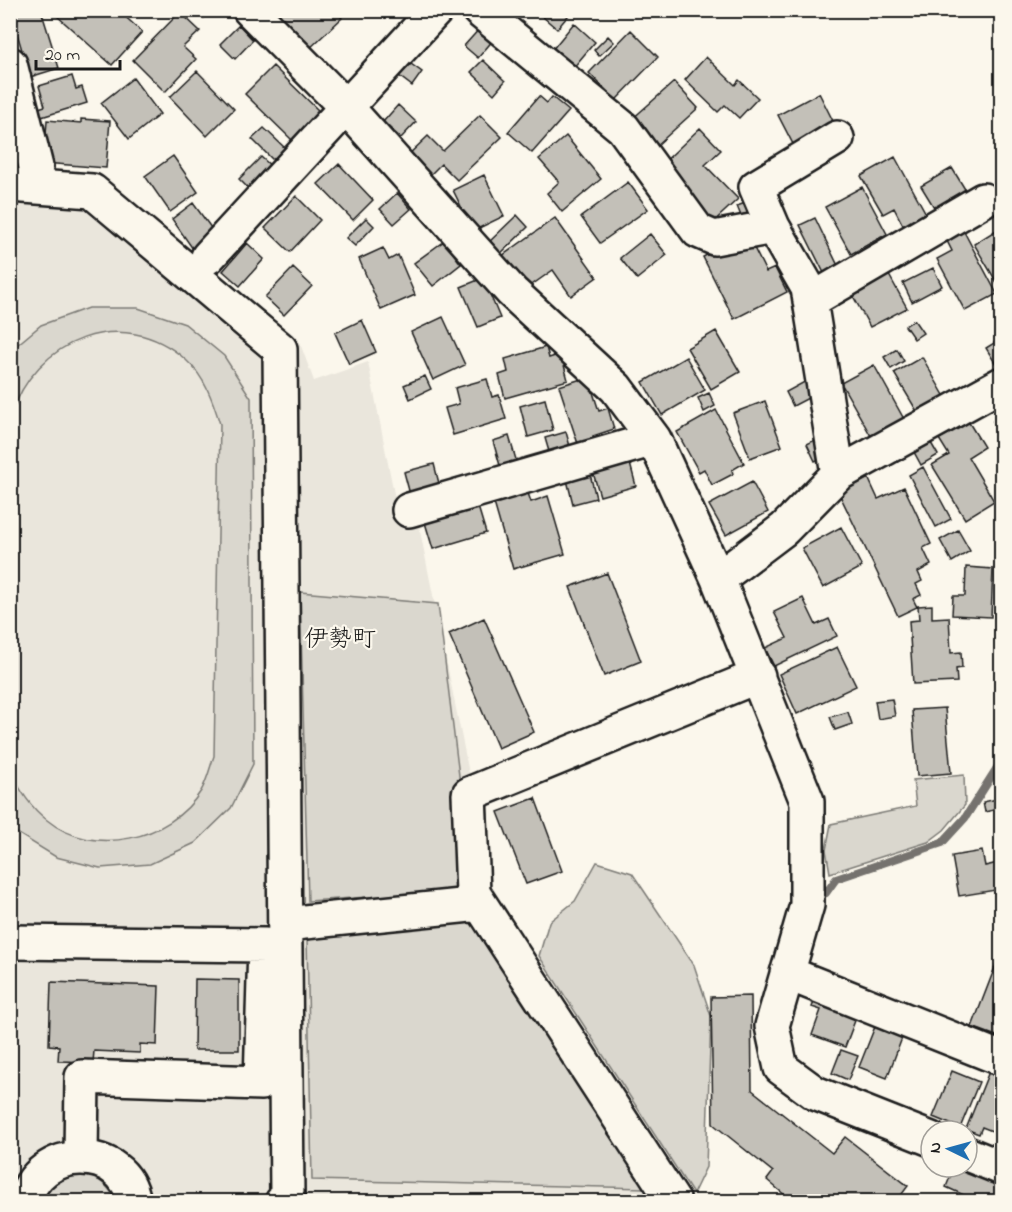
<svg xmlns="http://www.w3.org/2000/svg" width="1012" height="1212" font-family="'Indie Flower','Klee One',sans-serif">
  <style>
    .built { fill: #eae6dc }
    .green { fill: #dad7ce; stroke: #7b7a75; stroke-width: 1.5 }
    .lines { fill: none; stroke-linecap: round; stroke-linejoin: round }
    .stream { stroke: #74726e; stroke-width: 8 }
    .building { fill: #c3c0b8; stroke: #1c1c1c; stroke-width: 1.5 }
    .minor-casing { stroke: #1c1c1c; stroke-width: 38 }
    .minor { stroke: #fbf7ec; stroke-width: 33 }
    .labels { text-anchor: middle; stroke-width: 4.5; stroke-linejoin: round; paint-order: stroke }
    .quarter-label { font-size: 24px; fill: #1c1c1c; stroke: #fbf7ec }
  </style>
  <rect width="100%" height="100%" fill="#fbf7ec"/>
  <filter id="ink" filterUnits="userSpaceOnUse"><feTurbulence type="fractalNoise" baseFrequency=".0167" numOctaves="2"/><feDisplacementMap in="SourceGraphic" scale="12" xChannelSelector="R" yChannelSelector="G"/><feConvolveMatrix kernelMatrix="1 2 1 2 8 2 1 2 1" color-interpolation-filters="sRGB"/></filter>
  <g filter="url(#ink)">
    <path class="built" d="M 10,173 L 152,228 L 298,338 L 314,381 L 368,362 L 400,524 L 418,521 L 469,773 L 464,895 L 661,1201 L 11,1201 Z"/>
    <path class="green" d="M 88,308 L 138,308 L 185,324 L 224,356 L 251,398 L 253,764 L 231,808 L 195,843 L 150,864 L 100,868 L 56,857 L 17,833 L 11,826 L 11,773 C 21,791 30,807 47,820 C 93,858 170,840 201,791 C 207,781 210,767 214,756 L 220,424 C 213,401 205,377 186,360 C 123,303 34,340 11,416 L 11,350 L 41,325 Z
      M 300,592 L 438,604 L 460,784 L 458,891 L 308,901 Z
      M 964,775 L 965,805 L 944,830 L 928,842 L 830,873 L 826,850 L 831,824 L 916,806 L 913,780 Z
      M 597,862 L 632,873 L 694,965 L 711,1016 L 706,1167 L 693,1194 L 539,956 L 549,922 L 575,901 Z
      M 472,922 L 645,1188 L 312,1180 L 307,938 Z
      M 78,1174 C 97,1176 108,1184 116,1201 L 39,1202 C 48,1186 60,1176 78,1174 Z"/>
    <g class="lines">
      <path class="stream" d="M 826,893 L 836,879 L 942,843 L 965,818 L 1002,760"/>
    </g>
    <path class="building" d="M 10,10 L 41,10 L 59,68 L 30,77 Z
      M 62,10 L 118,10 L 142,32 L 112,65 L 57,16 Z
      M 196,10 L 211,10 L 204,18 Z
      M 270,10 L 335,10 L 342,18 L 308,50 Z
      M 535,10 L 573,10 L 557,29 Z
      M 180,12 L 200,31 L 183,47 L 196,59 L 165,92 L 133,60 Z
      M 574,23 L 595,42 L 573,68 L 552,50 Z
      M 239,25 L 253,40 L 235,59 L 220,44 Z
      M 481,27 L 494,39 L 478,58 L 464,46 Z
      M 631,30 L 658,57 L 616,100 L 589,73 Z
      M 608,36 L 614,42 L 599,56 L 594,50 Z
      M 706,57 L 735,85 L 739,80 L 758,98 L 739,118 L 725,105 L 718,112 L 685,80 Z
      M 404,59 L 422,72 L 412,86 L 395,73 Z
      M 483,60 L 505,81 L 494,94 L 471,72 Z
      M 273,66 L 320,112 L 292,140 L 245,94 Z
      M 197,71 L 234,109 L 207,136 L 170,97 Z
      M 72,76 L 76,89 L 82,87 L 87,103 L 35,119 L 32,110 L 45,106 L 39,86 Z
      M 133,78 L 160,114 L 129,139 L 101,103 Z
      M 674,82 L 698,108 L 655,147 L 631,120 Z
      M 819,93 L 835,125 L 794,146 L 778,115 Z
      M 539,96 L 547,103 L 552,97 L 569,111 L 532,153 L 508,132 Z
      M 398,105 L 416,122 L 401,138 L 383,122 Z
      M 480,115 L 502,137 L 457,180 L 441,164 L 425,180 L 404,159 L 428,136 L 443,151 Z
      M 10,116 L 18,155 L 10,154 Z
      M 81,119 L 110,121 L 106,168 L 44,163 L 47,120 L 81,123 Z
      M 264,128 L 285,148 L 273,160 L 252,139 Z
      M 700,128 L 721,150 L 705,165 L 738,199 L 711,224 L 658,168 Z
      M 566,136 L 601,179 L 562,212 L 547,193 L 559,182 L 539,159 Z
      M 173,156 L 198,192 L 170,212 L 145,176 Z
      M 261,157 L 272,167 L 250,190 L 239,179 Z
      M 895,157 L 930,221 L 907,233 L 894,208 L 883,214 L 861,176 Z
      M 339,164 L 373,200 L 353,220 L 318,184 Z
      M 952,168 L 971,199 L 940,217 L 921,186 Z
      M 484,175 L 504,216 L 473,231 L 453,190 Z
      M 628,182 L 648,209 L 600,243 L 581,217 Z
      M 862,187 L 887,234 L 851,254 L 825,207 Z
      M 397,193 L 411,209 L 394,224 L 380,209 Z
      M 296,196 L 320,220 L 290,252 L 265,228 Z
      M 754,200 L 761,220 L 745,226 L 737,206 Z
      M 193,203 L 217,236 L 195,252 L 172,219 Z
      M 517,215 L 528,227 L 498,256 L 487,244 Z
      M 366,218 L 374,226 L 355,246 L 346,238 Z
      M 555,218 L 597,277 L 571,296 L 553,270 L 526,289 L 502,256 Z
      M 815,218 L 841,272 L 827,279 L 800,225 Z
      M 961,226 L 997,294 L 965,311 L 937,259 L 952,251 L 944,235 Z
      M 1001,227 L 1002,285 L 999,286 L 974,244 Z
      M 650,234 L 667,255 L 637,279 L 620,258 Z
      M 740,238 L 751,242 L 766,272 L 775,268 L 787,292 L 734,319 L 703,257 Z
      M 444,241 L 461,264 L 433,286 L 414,263 Z
      M 247,243 L 264,259 L 240,286 L 223,271 Z
      M 383,248 L 389,260 L 398,255 L 415,295 L 381,310 L 359,259 Z
      M 293,268 L 312,286 L 284,315 L 265,297 Z
      M 933,268 L 942,286 L 912,302 L 903,283 Z
      M 889,275 L 907,308 L 870,327 L 852,294 Z
      M 483,278 L 500,318 L 478,327 L 461,287 Z
      M 443,317 L 465,365 L 433,380 L 411,332 Z
      M 362,320 L 376,352 L 349,364 L 335,333 Z
      M 914,320 L 923,333 L 914,339 L 905,326 Z
      M 716,331 L 740,372 L 711,389 L 687,348 Z
      M 1002,338 L 1002,374 L 986,348 Z
      M 546,347 L 549,358 L 561,354 L 568,380 L 505,398 L 499,375 L 508,372 L 505,359 Z
      M 897,349 L 904,361 L 891,369 L 884,357 Z
      M 686,357 L 705,390 L 662,415 L 643,382 Z
      M 922,357 L 945,397 L 918,413 L 894,373 Z
      M 874,365 L 910,430 L 883,445 L 877,433 L 871,436 L 841,383 Z
      M 425,376 L 431,389 L 410,399 L 404,385 Z
      M 588,377 L 599,411 L 608,408 L 614,429 L 593,436 L 596,444 L 580,450 L 559,386 Z
      M 487,379 L 492,397 L 499,395 L 506,419 L 453,435 L 445,408 L 459,404 L 455,388 Z
      M 810,379 L 818,393 L 793,406 L 786,392 Z
      M 709,393 L 715,406 L 704,412 L 698,398 Z
      M 545,399 L 553,430 L 528,437 L 520,406 Z
      M 765,401 L 782,446 L 750,458 L 733,413 Z
      M 716,410 L 744,463 L 732,470 L 733,474 L 712,485 L 704,469 L 699,472 L 677,432 Z
      M 1002,417 L 1002,437 L 993,421 Z
      M 968,421 L 984,447 L 968,457 L 994,501 L 965,519 L 932,465 L 949,455 L 939,439 Z
      M 566,432 L 571,450 L 550,455 L 545,438 Z
      M 509,436 L 517,463 L 501,469 L 493,441 Z
      M 817,439 L 826,456 L 815,461 L 807,444 Z
      M 931,443 L 938,455 L 921,465 L 914,452 Z
      M 628,456 L 636,486 L 600,496 L 591,466 Z
      M 434,464 L 441,491 L 411,498 L 404,472 Z
      M 923,467 L 951,519 L 936,527 L 909,475 Z
      M 589,470 L 596,498 L 573,504 L 566,476 Z
      M 865,471 L 878,499 L 904,487 L 931,544 L 923,548 L 931,565 L 918,572 L 922,581 L 916,584 L 921,595 L 913,599 L 917,607 L 898,616 L 835,485 Z
      M 752,482 L 768,512 L 726,535 L 709,505 Z
      M 526,487 L 531,502 L 548,496 L 565,554 L 513,569 L 492,496 Z
      M 476,500 L 486,533 L 433,549 L 423,516 Z
      M 841,527 L 862,567 L 823,588 L 802,548 Z
      M 958,530 L 970,551 L 952,562 L 940,540 Z
      M 999,552 L 1002,552 L 1002,579 L 997,579 Z
      M 966,567 L 993,569 L 991,617 L 952,615 L 953,596 L 965,596 Z
      M 607,573 L 641,661 L 604,676 L 570,587 Z
      M 803,598 L 816,625 L 829,619 L 837,636 L 774,666 L 765,648 L 787,638 L 774,612 Z
      M 932,605 L 932,618 L 949,617 L 951,653 L 961,652 L 962,668 L 956,669 L 957,682 L 913,684 L 909,621 L 919,620 L 918,606 Z
      M 484,618 L 534,732 L 498,748 L 449,634 Z
      M 837,647 L 856,686 L 797,714 L 779,674 Z
      M 892,699 L 895,716 L 878,719 L 875,701 Z
      M 945,708 L 951,773 L 917,776 L 912,710 Z
      M 848,712 L 852,724 L 835,730 L 830,717 Z
      M 535,798 L 562,871 L 526,884 L 498,812 Z
      M 1002,798 L 1002,808 L 985,812 L 983,802 Z
      M 982,851 L 985,866 L 998,863 L 1002,889 L 959,896 L 952,856 Z
      M 997,962 L 1002,964 L 1002,1038 L 972,1027 Z
      M 195,979 L 239,980 L 239,1050 L 194,1050 Z
      M 51,982 L 159,986 L 157,1045 L 140,1044 L 140,1053 L 94,1051 L 93,1062 L 58,1061 L 59,1046 L 49,1045 Z
      M 817,995 L 859,1010 L 845,1047 L 812,1035 L 821,1010 L 812,1007 Z
      M 751,996 L 752,1090 L 832,1153 L 845,1137 L 908,1186 L 896,1202 L 793,1202 L 767,1180 L 773,1172 L 713,1124 L 711,997 Z
      M 878,1019 L 905,1030 L 887,1078 L 859,1067 Z
      M 841,1050 L 858,1056 L 848,1080 L 832,1073 Z
      M 990,1069 L 1002,1074 L 1002,1135 L 982,1127 L 979,1134 L 966,1129 Z
      M 952,1071 L 979,1082 L 960,1128 L 933,1117 Z
      M 954,1167 L 967,1167 L 1002,1181 L 996,1202 L 979,1202 L 946,1187 Z"/>
    <g class="lines">
      <g class="minor-casing">
        <path id="minor" d="M 250,10 L 348,109 L 512,292 L 616,388 L 654,439 L 718,579 L 784,529 L 838,474 L 1002,384
          M 479,10 L 623,128 L 698,231 L 714,238 L 773,227 L 808,288 L 838,474
          M 10,64 L 36,167
          M 10,185 L 92,191 L 280,349 L 287,1197 L 282,1202
          M 773,227 L 756,187 L 837,138
          M 208,257 L 436,10
          M 810,301 L 983,200
          M 409,510 L 654,439
          M 718,579 L 807,801 L 807,905 L 772,1026 L 781,1068 L 815,1093 L 931,1139
          M 285,924 L 480,904
          M 10,942 L 265,945 L 261,1083 L 82,1077 L 81,1157
          M 787,973 L 1002,1059
          M 967,1154 L 1002,1168
          M 25,1202 C 36,1145 125,1142 134,1202
          M 674,1202 L 473,893 L 469,794 L 758,676"/>
      </g>
      <use href="#minor" class="minor"/>
    </g>
  </g>
  <g class="labels">
    <g class="quarter-label">
      <text x="340" y="646">伊勢町</text>
    </g>
  </g>
  <rect width="1012" height="1212" fill="none" stroke="#fbf7ec" stroke-width="36"/>
  <rect x="18" y="18" width="976" height="1176" fill="none" stroke="#1c1c1c" stroke-width="2" filter="url(#ink)"/>
  <g transform="translate(949 1149) rotate(275)"><circle r="28" fill="#fbf7ec" stroke="#a29f99" stroke-width="1.5"/>
  <path d="M0-4.5L10 22L0 15L-10 22Z" fill="#1f6fb2"/>
  <text y="-9" font-size="16" font-weight="bold" text-anchor="middle" fill="#1c1c1c">N</text>
  </g>
  <path d="M36 60v9h84v-9" fill="none" stroke="#1c1c1c" stroke-width="3"/>
  <text x="45" y="60" font-size="18" fill="#1c1c1c" stroke="#fbf7ec" stroke-width="4.5" paint-order="stroke">20 m</text>
</svg>
